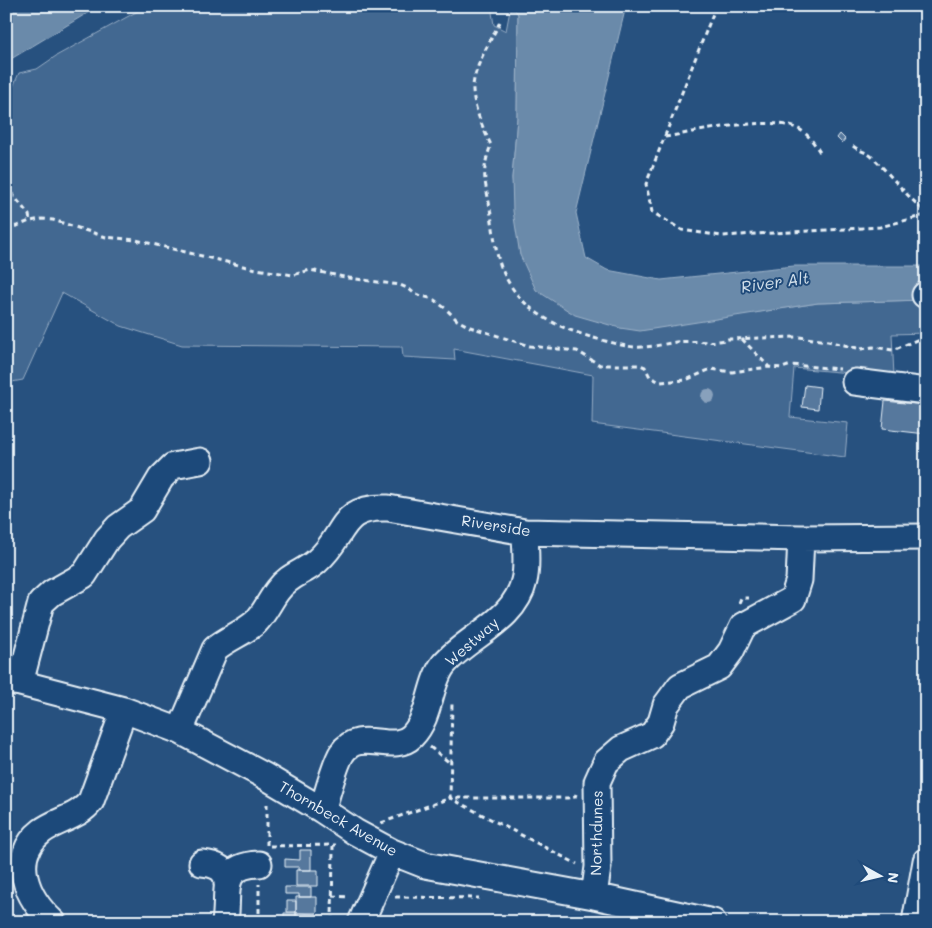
<svg xmlns="http://www.w3.org/2000/svg" width="932" height="928" font-family="Mali,sans-serif">
  <style>
    .green { fill: #436891; stroke: #96acc4 }
    .water { fill: #6b8aaa; stroke: #9db3c9 }
    .building { fill: #57789d; stroke: #e8f1f8 }
    .lines { fill: none; stroke-linecap: round; stroke-linejoin: round }
    .minor-casing { stroke: #e8f1f8; stroke-width: 29 }
    .path { stroke: #e8f1f8; stroke-width: 3; stroke-dasharray: 5 4; stroke-linecap: butt }
    .minor { stroke: #1f4a7a; stroke-width: 25 }
    .tree { fill: #88a1bc }
    .labels { text-anchor: middle; stroke-width: 4; stroke-linejoin: round; paint-order: stroke }
    .street-label { font-size: 15px; fill: #e8f1f8; stroke: #1f4a7a }
    .water-label { font-size: 16px; font-style: italic; fill: #d5e2ec; stroke: #1f4a7a }
  </style>
  <rect width="100%" height="100%" fill="#27517f"/>
  <filter id="ink" filterUnits="userSpaceOnUse"><feTurbulence type="fractalNoise" baseFrequency=".02" numOctaves="2"/><feDisplacementMap in="SourceGraphic" scale="10" xChannelSelector="R" yChannelSelector="G"/><feConvolveMatrix kernelMatrix="1 2 1 2 8 2 1 2 1" color-interpolation-filters="sRGB"/></filter>
  <g filter="url(#ink)">
    <path class="green" d="M 147,6 L 491,6 L 494,25 L 506,31 L 510,10 L 515,10 L 518,14 L 517,118 L 512,178 L 520,255 L 759,312 L 818,303 L 923,300 L 926,304 L 926,333 L 892,334 L 894,377 L 794,368 L 790,417 L 848,423 L 845,457 L 592,424 L 593,375 L 454,349 L 455,360 L 403,357 L 402,347 L 182,345 L 121,326 L 62,293 L 23,380 L 6,383 L 6,91 L 13,87 L 19,73 L 37,69 L 56,56 Z"/>
    <path class="water" d="M 6,6 L 99,6 L 6,62 Z
      M 511,6 L 626,6 L 576,213 L 586,258 L 607,270 L 661,280 L 794,266 L 926,266 L 926,300 L 818,303 L 640,331 L 620,328 L 575,315 L 536,290 L 520,255 L 513,211 L 512,178 L 517,118 L 518,14 L 515,10 L 510,10 Z"/>
    <path class="building" d="M 840,134 L 845,139 L 842,143 L 837,138 Z
      M 805,385 L 820,387 L 818,409 L 802,407 Z
      M 885,401 L 925,405 L 924,420 L 926,420 L 926,434 L 882,429 Z
      M 300,850 L 311,850 L 311,870 L 299,870 L 299,867 L 285,867 L 285,859 L 300,860 Z
      M 296,870 L 318,870 L 318,886 L 296,886 Z
      M 285,887 L 311,887 L 311,897 L 299,897 L 299,894 L 285,894 Z
      M 296,897 L 317,897 L 317,913 L 296,913 Z
      M 287,901 L 296,901 L 296,912 L 287,912 Z
      M 284,913 L 296,913 L 296,922 L 284,922 Z
      M 296,913 L 317,914 L 317,922 L 296,922 Z
      M 397,920 L 416,920 L 416,922 L 397,922 Z
      M 428,921 L 451,921 L 451,922 L 428,922 Z
      M 486,921 L 509,921 L 509,922 L 486,922 Z"/>
    <g class="lines">
      <g class="minor-casing">
        <path id="minor" d="M 925,295 L 926,295
          M 855,382 L 926,391
          M 6,681 L 20,683 L 124,710 L 180,731 L 263,775 L 322,810 L 355,832 L 392,852 L 425,865 L 594,896 L 713,922
          M 20,683 L 41,603 L 52,593 L 84,575 L 107,539 L 118,527 L 142,510 L 161,478 L 173,466 L 200,461
          M 180,731 L 215,649 C 228,638 244,633 256,622 C 265,613 270,600 278,590 C 290,574 304,573 317,561 C 347,535 338,506 388,508 L 525,532 L 801,538 L 926,537
          M 322,810 C 327,796 335,763 342,753 C 359,727 393,755 412,736 C 431,717 429,682 444,664 C 469,635 515,621 524,581 C 528,566 525,547 525,532
          M 202,863 C 215,864 228,869 227,884
          M 594,896 L 598,867 L 597,782 L 606,762 L 621,749 L 652,735 L 661,722 L 666,705 L 680,686 L 719,667 L 731,651 L 743,626 L 793,599 L 799,580 L 801,538
          M 53,922 C 27,899 8,857 42,831 C 57,820 79,817 91,801 L 124,710
          M 225,922 C 230,892 217,866 259,864
          M 361,922 L 392,852
          M 915,922 L 926,861"/>
      </g>
      <path class="path" d="M 716,6 L 646,184 L 652,212 L 682,230 L 722,236 L 880,227 L 926,215
        M 500,22 C 491,40 472,70 473,90 C 474,109 483,128 491,145 C 479,176 487,184 491,215 C 494,232 495,251 501,267 C 519,312 558,328 601,340 C 614,343 629,348 642,347 C 653,347 664,344 676,342 C 692,340 713,344 728,339 L 799,337 L 828,341 L 861,349 L 873,347 L 893,350 L 926,336
        M 665,137 C 697,132 776,113 802,131 C 811,137 816,147 822,155
        M 853,146 C 860,152 868,152 873,158 C 891,175 906,196 926,212
        M 6,186 L 29,215 L 30,221
        M 6,227 L 17,226 L 30,221 L 42,219 L 53,220 L 106,237 L 136,240 L 251,268 L 293,275 L 310,270 L 349,278 L 400,285 L 409,289 L 415,294 L 433,299 L 445,308 L 457,320 L 470,327 L 530,346 L 577,351 L 600,365 L 640,365 L 645,367 L 650,377 L 660,382 L 686,380 L 711,369 L 732,372 L 769,367 L 782,368 L 791,365 L 840,369
        M 742,339 L 769,367
        M 739,603 L 741,598 L 749,598
        M 430,747 L 450,763
        M 576,794 L 575,797 L 567,798 L 450,798 L 577,864
        M 381,823 L 450,798 L 452,703
        M 267,845 L 267,802
        M 270,846 L 336,845
        M 332,896 L 349,897
        M 395,897 L 479,898
        M 259,922 L 259,884
        M 332,922 L 333,846"/>
      <use href="#minor" class="minor"/>
    </g>
    <circle class="tree" cx="708" cy="396" r="7"/>
  </g>
  <g class="labels">
    <g class="street-label">
      <text transform="translate(496 526) rotate(9)" y="5">Riverside</text>
      <text transform="translate(472 642) rotate(-41)" y="5">Westway</text>
      <text transform="translate(338 819) rotate(30)" y="5">Thornbeck Avenue</text>
      <text transform="translate(597 833) rotate(-89)" y="5">Northdunes</text>
    </g>
    <g class="water-label">
      <text transform="translate(775 282) rotate(-8)" y="6">River Alt</text>
    </g>
  </g>
  <rect width="932" height="928" fill="none" stroke="#1f4a7a" stroke-width="25"/>
  <rect x="12" y="12" width="907" height="903" fill="none" stroke="#e8f1f8" stroke-width="2" filter="url(#ink)"/>
  <g transform="translate(880 876) rotate(98)" stroke="#1f4a7a" stroke-width="4" paint-order="stroke">
  <path d="M0-4L9 19L0 12L-9 19Z" fill="#e8f1f8"/>
  <text y="-8" font-size="14" font-weight="bold" text-anchor="middle" fill="#e8f1f8">N</text>
  </g>
</svg>
